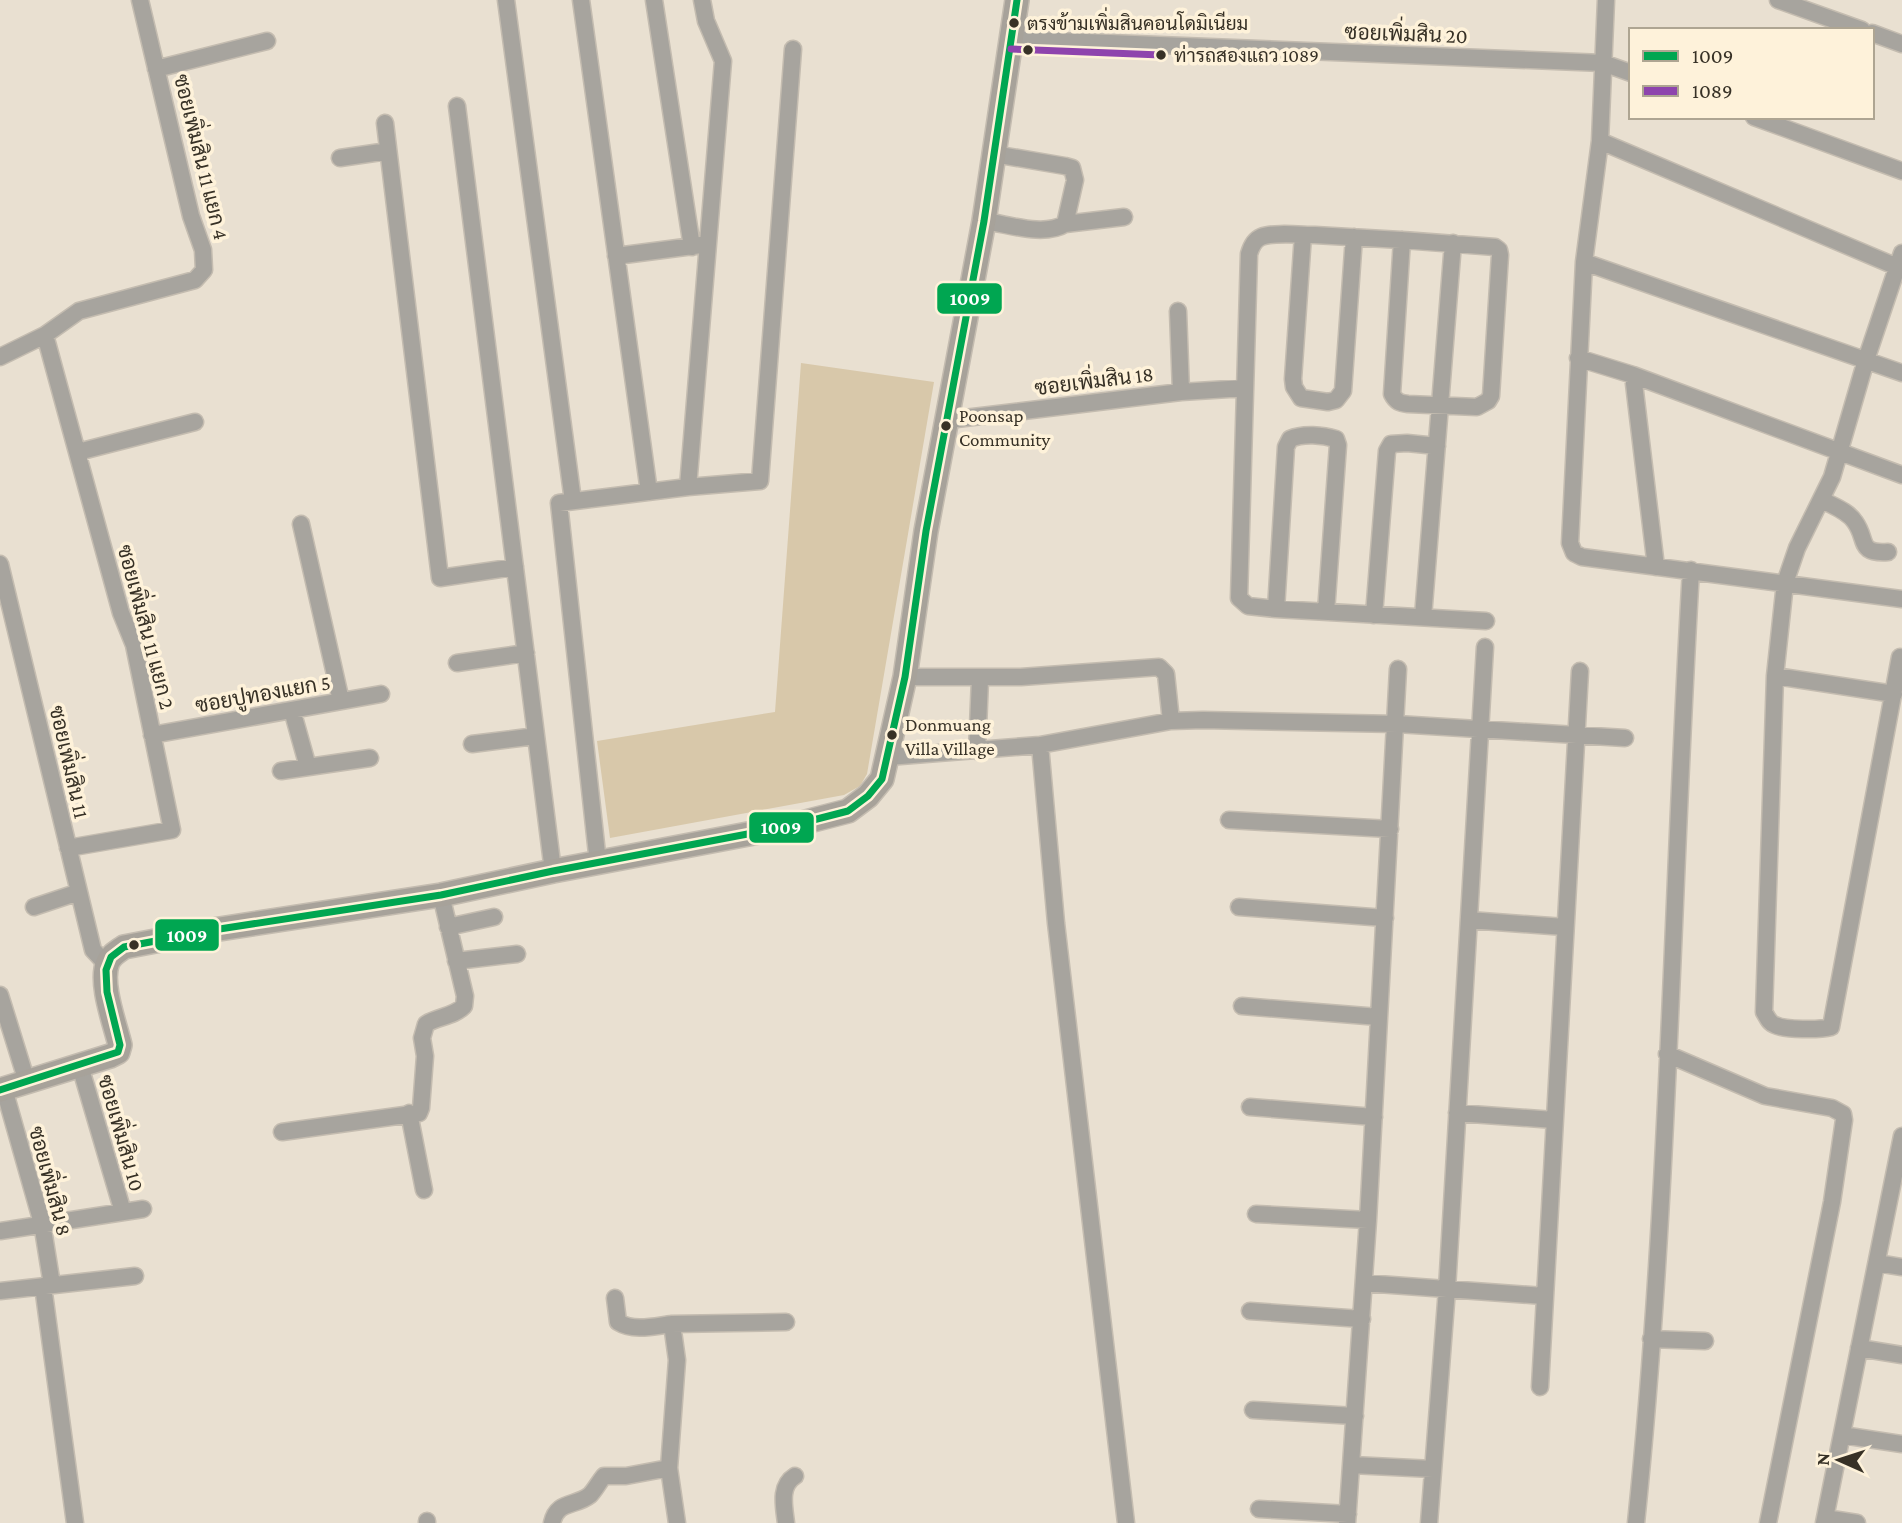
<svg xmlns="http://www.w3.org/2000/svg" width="1902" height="1523" font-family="'Crimson Pro',Sarabun,serif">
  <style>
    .green { fill: #d8c8aa }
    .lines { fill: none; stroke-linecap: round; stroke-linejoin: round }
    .street-casing { stroke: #c4bcb0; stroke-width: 19 }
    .secondary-casing { stroke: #c4bcb0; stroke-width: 26 }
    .street { stroke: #a7a49e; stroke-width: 16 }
    .secondary { stroke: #a7a29a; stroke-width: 23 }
    .bus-1-casing { stroke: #fef2da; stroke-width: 12 }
    .bus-2-casing { stroke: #fef2da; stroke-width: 12 }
    .bus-1 { stroke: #00a651; stroke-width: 7 }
    .bus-2 { stroke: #8e44ad; stroke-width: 7 }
    .bus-dot { fill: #373126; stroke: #fef2da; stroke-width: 2.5 }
    .labels { text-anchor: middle; stroke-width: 7; stroke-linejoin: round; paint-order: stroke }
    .bus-label { font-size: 19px; fill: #373126; stroke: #fef2da; text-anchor: start }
    .street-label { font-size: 21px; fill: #373126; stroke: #fef2da }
    .line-badge { stroke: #fef2da; stroke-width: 2.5 }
    .badge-label { font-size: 19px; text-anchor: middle; font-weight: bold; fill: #fff }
  </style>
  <rect width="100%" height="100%" fill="#e9e0d1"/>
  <path class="green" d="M 801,363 L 934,382 L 867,774 L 860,786 L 844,795 L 610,838 L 597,741 L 775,712 Z"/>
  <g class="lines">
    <g class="street-casing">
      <path id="street" d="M 506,0 L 573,501
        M 581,0 L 649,492
        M 654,0 L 692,247
        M 1606,0 L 1600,141 L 1584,262 L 1570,543 L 1574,553 L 1582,557 L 1902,599
        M 1778,0 L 1862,30
        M 1872,33 L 1902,44
        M 1011,39 L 1603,63 L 1631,73
        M 156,69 L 267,41
        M 457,106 L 553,871
        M 1754,117 L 1902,171
        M 385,123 L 440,578 L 515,567
        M 1600,141 L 1902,269
        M 340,158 L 388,151
        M 984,221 C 1008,224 1043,237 1065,224 L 1075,180 L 1072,168 L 1065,166 L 994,154
        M 1065,224 L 1124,217
        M 1303,235 L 1293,379 L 1294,387 L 1301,398 L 1328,402 L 1336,400 L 1343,391 L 1354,237
        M 1402,240 L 1392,394 C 1396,402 1400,403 1408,404 L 1477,407 L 1488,401 L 1491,396 L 1500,255 L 1499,250 L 1495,247 C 1435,242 1375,238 1315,235 C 1302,235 1273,232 1261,237 C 1254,240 1251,247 1249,254 L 1239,598 L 1248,606 L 1276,609 L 1486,621
        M 616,256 L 701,245
        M 1584,262 L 1902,373
        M 1178,311 L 1181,392
        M 45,335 L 121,613 L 134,645 L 172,830 L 68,848
        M 0,357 L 45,335 L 79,311 L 195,280 L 204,270 L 203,250 L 191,216 L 140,0
        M 1578,358 L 1633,375 L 1902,475
        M 1633,375 L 1656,567
        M 948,420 L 1181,392 L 1245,388
        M 78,452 L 195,422
        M 688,487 L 760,481 L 793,49
        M 1822,500 C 1833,506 1848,511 1855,522 C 1868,540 1857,554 1888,552
        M 301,524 L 341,701
        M 0,564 L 93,950 L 107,965
        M 1276,609 L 1286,447 L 1290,439 C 1303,433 1323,435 1336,439 L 1338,445 L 1326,612
        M 1374,615 L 1387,451 L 1391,444 L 1407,443 L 1437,446
        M 1423,617 L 1453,243
        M 1900,657 L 1831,1027 C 1820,1030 1785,1030 1775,1025 C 1769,1023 1767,1017 1764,1012 L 1775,676 L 1785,583 L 1797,548 L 1832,477 L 1866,360 L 1902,253
        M 457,663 L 526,653
        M 1775,676 L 1894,694
        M 905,677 L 1021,677 L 1159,667 L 1166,674 L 1171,721
        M 292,710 L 308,767
        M 152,735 L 381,694
        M 472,744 L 536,736
        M 1040,745 L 1056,923 L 1126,1523
        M 977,751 L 980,679
        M 888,757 L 1040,745 L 1171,721 L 1203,720 L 1397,724 L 1625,738
        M 281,771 L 370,758
        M 1229,820 L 1390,829
        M 598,863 L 559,503 L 688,487 L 723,61 L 706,21 L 702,0
        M 34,907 L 79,892
        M 1239,907 L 1385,918
        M 1469,920 L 1565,927
        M 448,927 L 494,917
        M 456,961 L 517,954
        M 0,995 L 27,1082
        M 1242,1006 L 1379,1017
        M 1667,1054 L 1765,1096 L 1832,1108 L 1843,1114 L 1844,1120 L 1832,1202 L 1768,1523
        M 80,1066 L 123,1212
        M 4,1089 L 42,1223 L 52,1285
        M 1250,1107 L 1374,1117
        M 409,1113 L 424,1190
        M 1457,1113 L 1554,1120
        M 282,1132 L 419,1113 L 421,1108 L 425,1056 L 422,1038 L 426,1024 C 439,1016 453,1017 464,1006 L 465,996 L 441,895
        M 1256,1214 L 1368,1220
        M 0,1231 L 143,1209
        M 1877,1263 L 1902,1267
        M 1364,1283 L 1544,1296
        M 43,1286 L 75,1523
        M 0,1291 L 135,1276
        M 615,1298 L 618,1322 C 634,1332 655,1326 672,1324
        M 1250,1311 L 1362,1319
        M 1651,1339 L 1705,1341
        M 1859,1348 L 1902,1355
        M 1540,1387 L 1580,671
        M 1253,1410 L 1355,1416
        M 1842,1435 L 1902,1444
        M 1352,1465 L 1433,1469
        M 1259,1509 L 1348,1514
        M 1825,1518 L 1857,1523
        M 427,1521 L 427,1523
        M 552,1523 C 557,1500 575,1507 590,1495 C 595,1490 599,1482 604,1476 L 626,1476 L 669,1468
        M 677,1523 L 669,1468 L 677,1360 L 672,1324 L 786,1322
        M 786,1523 C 784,1506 779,1486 795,1476
        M 1347,1523 L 1368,1220 L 1398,669
        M 1429,1523 L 1447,1289 L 1485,647
        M 1636,1523 C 1669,1206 1672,887 1691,570
        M 1824,1523 L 1902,1136"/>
    </g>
    <g class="secondary-casing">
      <path id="secondary" d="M 0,1090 L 110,1056 L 118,1052 L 120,1045 C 115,1024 99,982 108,962 C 111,955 117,952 124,947 L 213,930 L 441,895 L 553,871 L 790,826 L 848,811 L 868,796 L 882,779 L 905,677 L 926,531 L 984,221 L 1017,0"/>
    </g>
    <use href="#street" class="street"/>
    <use href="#secondary" class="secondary"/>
    <g class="bus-1-casing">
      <path id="bus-1" d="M 0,1090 L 118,1052 L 120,1045 L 107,992 L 106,970 L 111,957 L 124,947 L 213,930 L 441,895 L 553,871 L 790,826 L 848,811 L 868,796 L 882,779 L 905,677 L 926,531 L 984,221 L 1017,0"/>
    </g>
    <g class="bus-2-casing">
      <path id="bus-2" d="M 1011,49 L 1161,55"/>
    </g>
    <use href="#bus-1" class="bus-1"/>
    <use href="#bus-2" class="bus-2"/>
  </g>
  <g class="bus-dot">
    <circle cx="1014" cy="23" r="6"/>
    <circle cx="1028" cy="50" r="6"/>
    <circle cx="1161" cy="55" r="6"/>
    <circle cx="946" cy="426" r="6"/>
    <circle cx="892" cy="735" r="6"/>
    <circle cx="134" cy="945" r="6"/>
  </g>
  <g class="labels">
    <g class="bus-label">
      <text x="1027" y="30">ตรงข้ามเพิ่มสินคอนโดมิเนียม</text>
      <text x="1174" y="62">ท่ารถสองแถว 1089</text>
      <text x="959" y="422">Poonsap<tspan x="959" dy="24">Community</tspan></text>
      <text x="905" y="731">Donmuang<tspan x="905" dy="24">Villa Village</tspan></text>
    </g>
    <g class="street-label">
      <text transform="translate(1406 34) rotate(2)" y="7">ซอยเพิ่มสิน 20</text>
      <text transform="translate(201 157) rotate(76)" y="7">ซอยเพิ่มสิน 11 แยก 4</text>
      <text transform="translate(1094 381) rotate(-7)" y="7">ซอยเพิ่มสิน 18</text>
      <text transform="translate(146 627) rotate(75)" y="7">ซอยเพิ่มสิน 11 แยก 2</text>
      <text transform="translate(263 694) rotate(-10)" y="7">ซอยปูทองแยก 5</text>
      <text transform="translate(69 762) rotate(77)" y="7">ซอยเพิ่มสิน 11</text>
      <text transform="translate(121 1133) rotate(74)" y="7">ซอยเพิ่มสิน 10</text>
      <text transform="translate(50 1181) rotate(75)" y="7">ซอยเพิ่มสิน 8</text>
    </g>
  </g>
  <g class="line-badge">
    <rect x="936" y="282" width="67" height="33" rx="7" fill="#00a651"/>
    <rect x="748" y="811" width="67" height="33" rx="7" fill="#00a651"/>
    <rect x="154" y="918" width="66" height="34" rx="7" fill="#00a651"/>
  </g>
  <g class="badge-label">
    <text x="970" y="305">1009</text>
    <text x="781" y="834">1009</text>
    <text x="187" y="942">1009</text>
  </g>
  <rect x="1629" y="28" width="245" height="91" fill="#fef2da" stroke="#aea592" stroke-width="2"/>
  <rect x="1643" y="51" width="35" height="10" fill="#00a651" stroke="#aea592" stroke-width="2"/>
  <text x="1692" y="63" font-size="21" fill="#373126">1009</text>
  <rect x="1643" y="86" width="35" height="10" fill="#8e44ad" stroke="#aea592" stroke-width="2"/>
  <text x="1692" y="98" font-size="21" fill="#373126">1089</text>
  <g transform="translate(1839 1460) rotate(273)" stroke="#fef2da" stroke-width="5" paint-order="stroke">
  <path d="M0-5L12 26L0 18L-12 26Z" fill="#373126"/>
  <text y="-10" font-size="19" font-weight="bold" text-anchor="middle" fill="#373126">N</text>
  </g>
</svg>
